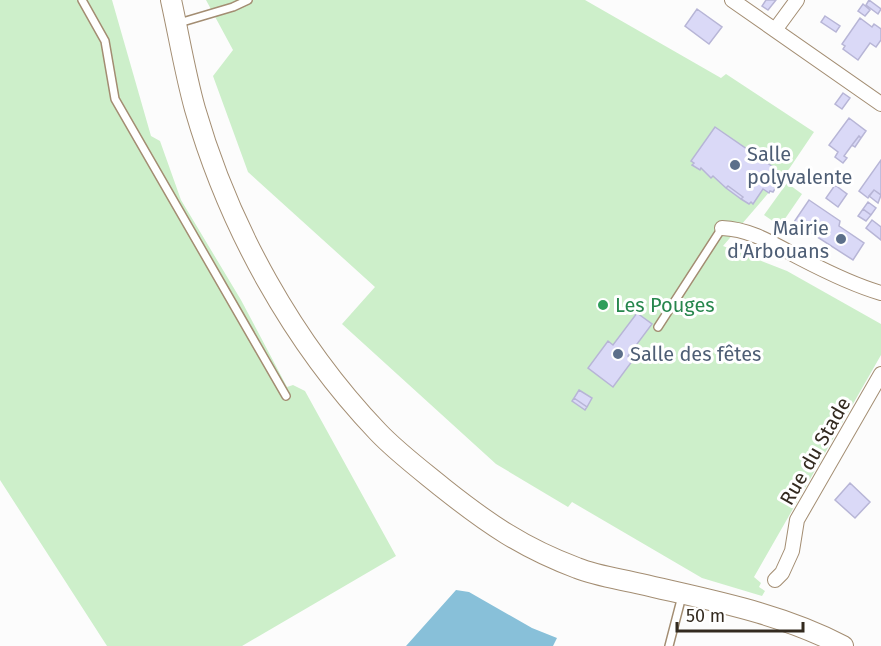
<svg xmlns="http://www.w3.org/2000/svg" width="881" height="646" font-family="'Fira Sans',sans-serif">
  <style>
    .green { fill: #cdefca }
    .water { fill: #88c0d9 }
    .building { fill: #dad9f7; stroke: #b7b5d6; stroke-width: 1.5 }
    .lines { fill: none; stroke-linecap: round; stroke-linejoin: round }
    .lane-casing { stroke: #a38d72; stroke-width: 10 }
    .street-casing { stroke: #a38d72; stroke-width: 16 }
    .secondary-casing { stroke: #a38d72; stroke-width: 22 }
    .lane { stroke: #fff; stroke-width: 7 }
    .street { stroke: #fff; stroke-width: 14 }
    .secondary { stroke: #fff; stroke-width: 20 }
    .service-dot { fill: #5c6f8a; stroke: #fff; stroke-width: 2 }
    .leisure-dot { fill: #2e9e5b; stroke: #fff; stroke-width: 2 }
    .labels { text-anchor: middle; stroke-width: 6; stroke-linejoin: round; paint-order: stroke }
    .service-label { font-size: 20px; fill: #4e5e75; stroke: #fff; text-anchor: start }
    .leisure-label { font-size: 20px; fill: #27864d; stroke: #fff; text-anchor: start }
    .street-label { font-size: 20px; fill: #332a1f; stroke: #fff }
  </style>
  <rect width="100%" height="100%" fill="#fcfcfc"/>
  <path class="green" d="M 0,0 L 112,0 L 151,136 L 160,141 L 181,200 L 241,300 L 287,387 L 293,385 L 305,391 L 396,556 L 242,646 L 107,646 L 0,480 Z
    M 206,0 L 585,0 L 721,78 L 726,74 L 814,132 L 789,169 L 723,246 L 787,271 L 881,324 L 881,355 L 754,577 L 761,583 L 759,587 L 765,591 L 762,596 L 702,578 L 572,502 L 568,507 L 496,464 L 342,324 L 375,287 L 248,172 L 213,76 L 233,50 Z
    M 787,183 L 802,194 L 780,226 L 764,215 Z"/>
  <path class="water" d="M 456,590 L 469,592 L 532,628 L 557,638 L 553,646 L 406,646 Z"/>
  <path class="building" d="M 766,0 L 776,0 L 768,10 L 762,6 Z
    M 869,0 L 881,9 L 878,14 L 866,5 Z
    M 863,4 L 870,10 L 865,16 L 858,11 Z
    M 697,9 L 722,27 L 709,44 L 685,26 Z
    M 825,16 L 840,26 L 836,32 L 821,22 Z
    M 860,18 L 872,27 L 874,24 L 881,29 L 881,40 L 876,47 L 870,43 L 858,60 L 843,49 L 845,46 L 842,44 Z
    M 843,93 L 850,98 L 842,109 L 835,104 Z
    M 849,118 L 866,131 L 861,138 L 859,136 L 852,145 L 844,156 L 847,158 L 843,163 L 835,157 L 838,152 L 829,145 Z
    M 715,127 L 776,169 L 772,175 L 778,180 L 776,183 L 778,184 L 773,192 L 770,191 L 769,193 L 763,189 L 753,204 L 751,202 L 749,204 L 741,199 L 743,197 L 728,186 L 726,188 L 713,176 L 711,178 L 701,168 L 700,170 L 692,165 L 694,163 L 691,161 Z
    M 859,136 L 861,138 L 855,147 L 852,145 Z
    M 881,160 L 881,195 L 874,190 L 868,198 L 859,191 Z
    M 835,185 L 847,194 L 838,207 L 826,198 Z
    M 728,186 L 743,197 L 741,199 L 726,188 Z
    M 874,190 L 881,195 L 878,203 L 869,196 Z
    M 809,200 L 840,221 L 839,226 L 864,243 L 853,260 L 794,222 Z
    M 868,202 L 876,208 L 871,215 L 863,209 Z
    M 863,209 L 871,215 L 866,221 L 858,216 Z
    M 872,220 L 881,227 L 881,240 L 866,228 Z
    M 637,313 L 652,324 L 628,356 L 633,360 L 613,387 L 588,368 L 608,341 L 613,345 Z
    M 579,390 L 592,398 L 587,407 L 574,398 Z
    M 574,398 L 587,407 L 585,410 L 572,401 Z
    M 850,483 L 870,502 L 855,518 L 835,500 Z"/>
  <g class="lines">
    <g class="lane-casing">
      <path id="lane" d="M 82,0 L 105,41 L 115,99 L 286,396
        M 179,23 L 233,7 L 248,0
        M 658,327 L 722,228
        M 669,646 L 682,596"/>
    </g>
    <g class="street-casing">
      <path id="street" d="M 732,0 L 881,104
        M 775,30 L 797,0
        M 722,228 C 751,229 775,245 800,258 C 825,271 853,285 881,293
        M 775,580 L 782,573 L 792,551 L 797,520 L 881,374"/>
    </g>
    <g class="secondary-casing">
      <path id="secondary" d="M 171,0 C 179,36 185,73 195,109 C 229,227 293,343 378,432 C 397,452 421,470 443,488 C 487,523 523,548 577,568 C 597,576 620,579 641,584 C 709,600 781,613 843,646"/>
    </g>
    <use href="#lane" class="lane"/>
    <use href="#street" class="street"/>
    <use href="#secondary" class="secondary"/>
  </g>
  <g class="service-dot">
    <circle cx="735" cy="165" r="6"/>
    <circle cx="841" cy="239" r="6"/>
    <circle cx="618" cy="354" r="6"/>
  </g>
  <circle class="leisure-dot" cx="603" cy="305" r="6"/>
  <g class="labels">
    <g class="service-label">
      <text x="747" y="161">Salle<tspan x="747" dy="23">polyvalente</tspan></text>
      <text x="829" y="235" text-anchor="end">Mairie<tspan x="829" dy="23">d'Arbouans</tspan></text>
      <text x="630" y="361">Salle des fêtes</text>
    </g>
    <g class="leisure-label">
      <text x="615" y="312">Les Pouges</text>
    </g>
    <g class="street-label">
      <text transform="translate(815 451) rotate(-60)" y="7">Rue du Stade</text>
    </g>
  </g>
  <path d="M677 622v9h126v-9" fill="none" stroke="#332a1f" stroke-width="3"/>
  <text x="686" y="622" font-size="18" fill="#332a1f" stroke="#ffffff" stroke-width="4.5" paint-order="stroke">50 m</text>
</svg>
